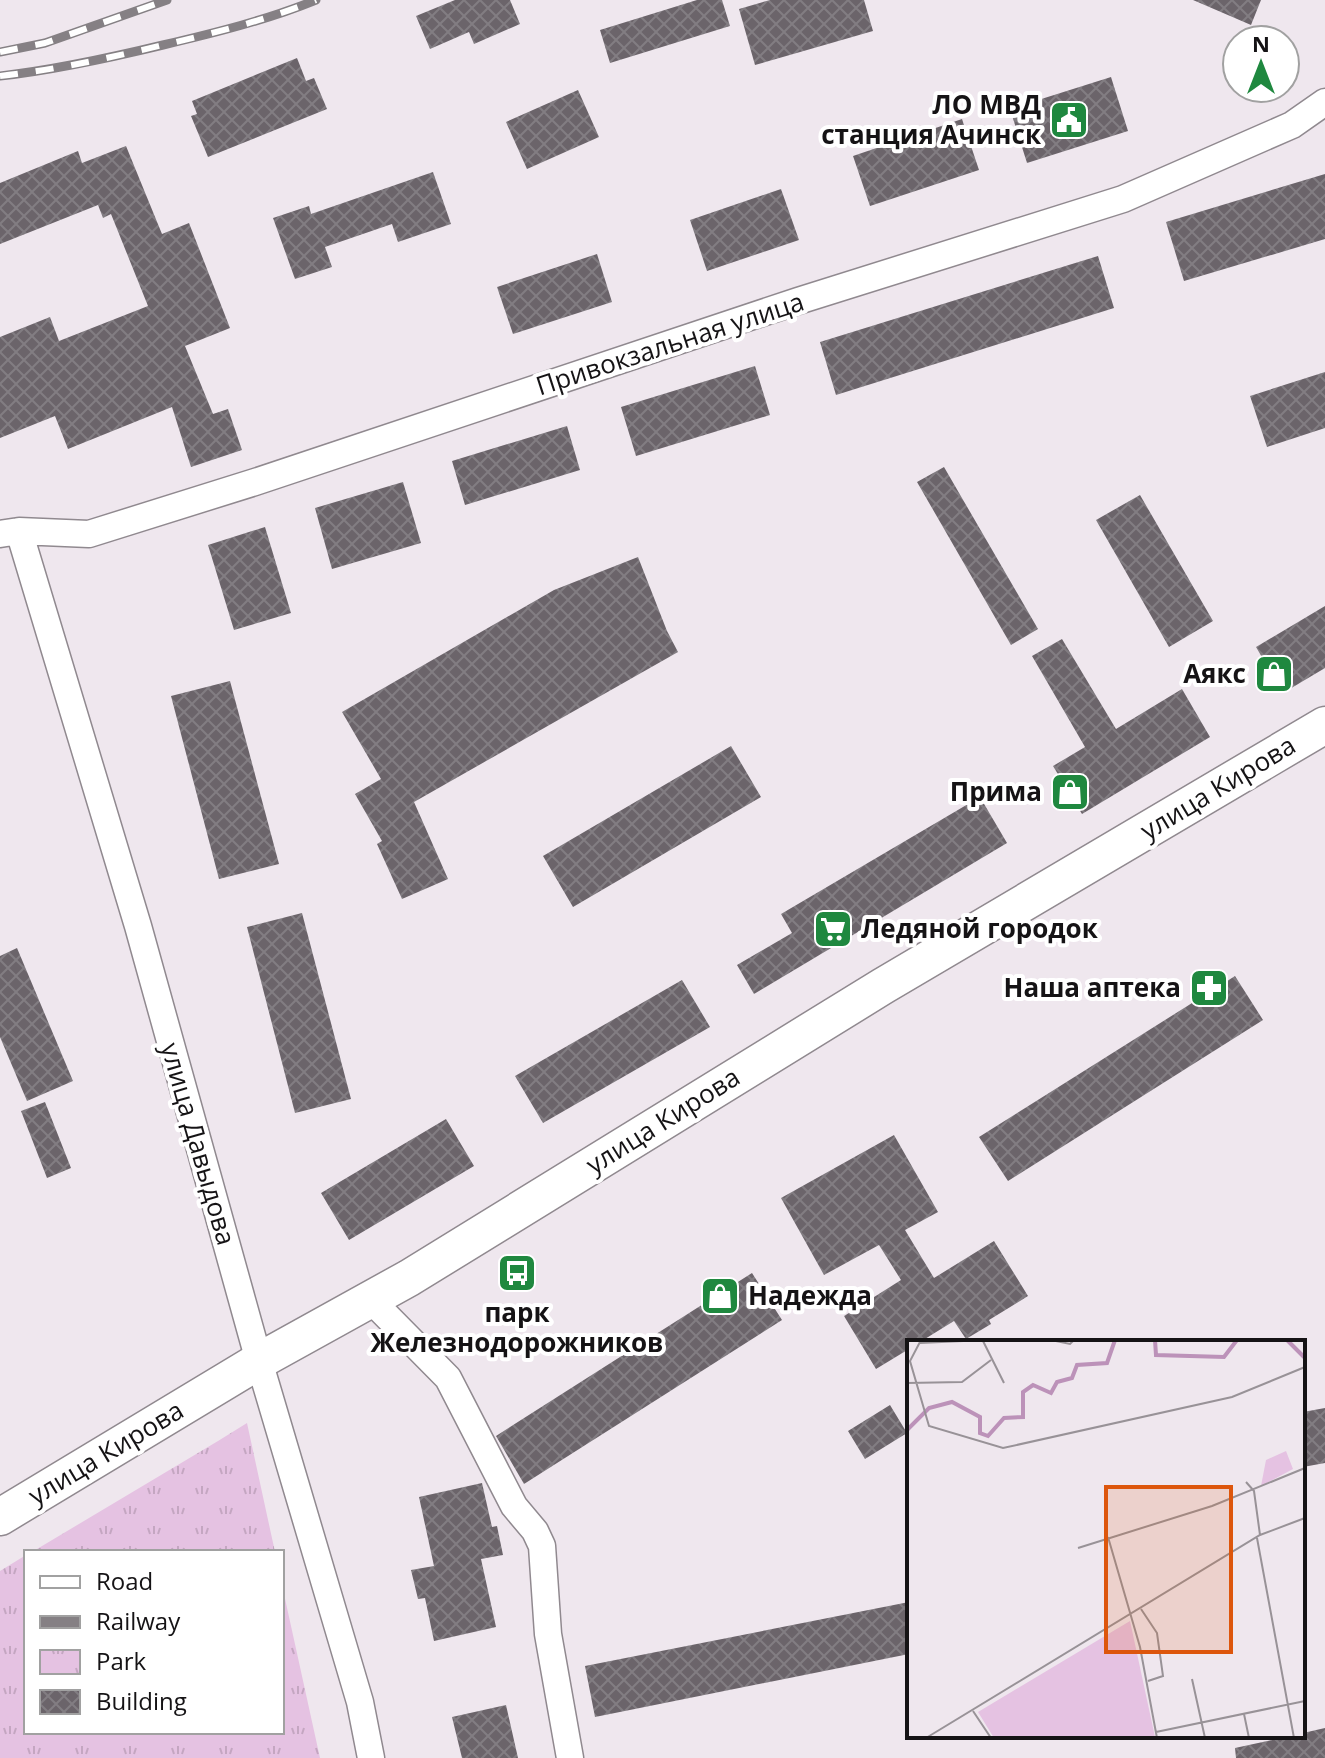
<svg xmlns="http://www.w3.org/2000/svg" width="1325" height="1758" font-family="'Open Sans',sans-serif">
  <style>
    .park { fill: url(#park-tufts) }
    .building { fill: url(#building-cross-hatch) }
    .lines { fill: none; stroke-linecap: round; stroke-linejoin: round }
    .minor-casing { stroke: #90898f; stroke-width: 29 }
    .secondary-casing { stroke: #90898f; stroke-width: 39 }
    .minor { stroke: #fff; stroke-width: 26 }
    .secondary { stroke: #fff; stroke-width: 36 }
    .rail-casing { stroke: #858084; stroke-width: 9 }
    .rail { stroke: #fff; stroke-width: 6; stroke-dasharray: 18; stroke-linecap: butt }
    .labels { text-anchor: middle; stroke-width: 8; stroke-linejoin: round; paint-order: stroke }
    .poi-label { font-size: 26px; font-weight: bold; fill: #151315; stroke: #fff; text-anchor: end }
    .street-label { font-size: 26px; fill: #151315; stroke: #fff }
    .inset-river { fill: none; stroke: #bc92b9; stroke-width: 4 }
    .inset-road { fill: none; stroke: #989297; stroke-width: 2 }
    .view { fill: #dd560c; fill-opacity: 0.15; stroke: #dd560c; stroke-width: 4 }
    .inset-edge { fill: none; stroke: #151315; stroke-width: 4 }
  </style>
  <defs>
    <pattern id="park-tufts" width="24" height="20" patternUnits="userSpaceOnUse" patternTransform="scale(2)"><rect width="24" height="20" fill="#e5c2e2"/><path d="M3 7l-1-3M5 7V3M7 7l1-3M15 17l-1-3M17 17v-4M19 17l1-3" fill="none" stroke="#c4a6c1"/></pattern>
    <pattern id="building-cross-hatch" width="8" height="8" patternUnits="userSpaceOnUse" patternTransform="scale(2)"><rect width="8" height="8" fill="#6b646a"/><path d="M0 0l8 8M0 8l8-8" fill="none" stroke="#827d82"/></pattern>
  </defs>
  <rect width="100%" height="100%" fill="#efe7ee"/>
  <path class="park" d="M 247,1423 L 275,1552 L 32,1552 L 218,1441 Z
    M 26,1555 L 26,1732 L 282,1732 L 282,1585 L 320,1758 L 0,1758 L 0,1571 Z"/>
  <path class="building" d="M 455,0 L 510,0 L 520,24 L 474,44 L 469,32 L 430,49 L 416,16 Z
    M 697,0 L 722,0 L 730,26 L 610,63 L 600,30 Z
    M 770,0 L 864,0 L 873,31 L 755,65 L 739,9 Z
    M 1193,0 L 1261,0 L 1251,25 Z
    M 297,58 L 306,81 L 314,78 L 327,109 L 208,157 L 191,116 L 197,114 L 192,101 Z
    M 1111,77 L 1128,131 L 1027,163 L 1010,109 Z
    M 578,90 L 599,137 L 527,169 L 506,122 Z
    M 962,119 L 979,170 L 870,206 L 853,156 Z
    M 126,146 L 162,234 L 189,223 L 230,328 L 185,346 L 213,414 L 228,409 L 242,450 L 191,467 L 172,407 L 68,449 L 55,416 L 0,438 L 0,337 L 50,317 L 59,341 L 148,306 L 111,214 L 103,218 L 98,205 L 0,244 L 0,183 L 78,151 L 82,163 Z
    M 433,172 L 451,224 L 398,242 L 392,224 L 325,247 L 332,267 L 295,279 L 273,218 L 309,206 L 311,214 Z
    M 1325,174 L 1325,239 L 1184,281 L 1166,222 Z
    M 781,189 L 799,240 L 707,271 L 690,220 Z
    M 597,254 L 612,302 L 513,334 L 497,287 Z
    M 1098,256 L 1114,308 L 836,395 L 820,342 Z
    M 755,366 L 770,415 L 636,456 L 621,407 Z
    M 1325,372 L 1325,428 L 1267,447 L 1250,396 Z
    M 567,426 L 580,470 L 465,505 L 452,461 Z
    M 944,467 L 1038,629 L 1011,645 L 917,482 Z
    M 403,482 L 421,543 L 332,569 L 315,508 Z
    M 1140,495 L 1213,621 L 1169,647 L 1096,520 Z
    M 265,527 L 291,613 L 234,630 L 208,545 Z
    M 638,557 L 667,631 L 678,652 L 414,802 L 448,879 L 402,899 L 377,844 L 382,841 L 355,794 L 381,779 L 342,712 L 554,590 Z
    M 1325,606 L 1325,668 L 1283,693 L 1256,647 Z
    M 1062,639 L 1116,729 L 1182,689 L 1210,737 L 1082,814 L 1053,766 L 1085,747 L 1032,656 Z
    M 230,681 L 279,864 L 219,879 L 171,696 Z
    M 731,746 L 761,797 L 573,907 L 543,856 Z
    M 980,797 L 1007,843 L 754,994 L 737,965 L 792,933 L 781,914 Z
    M 302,913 L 351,1099 L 295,1113 L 247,927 Z
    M 17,948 L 73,1081 L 27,1101 L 0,1037 L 0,956 Z
    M 1235,976 L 1263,1020 L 1008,1181 L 979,1137 Z
    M 682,980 L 710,1027 L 543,1123 L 515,1076 Z
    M 45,1102 L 71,1168 L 47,1178 L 21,1111 Z
    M 446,1119 L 474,1166 L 349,1240 L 321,1193 Z
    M 894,1135 L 938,1212 L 905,1230 L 934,1278 L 994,1241 L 1028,1296 L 989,1320 L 991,1324 L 966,1339 L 954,1321 L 920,1342 L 909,1342 L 909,1349 L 876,1369 L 844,1316 L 901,1280 L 879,1245 L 824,1275 L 781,1198 Z
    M 752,1273 L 782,1320 L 524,1484 L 496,1436 Z
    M 890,1405 L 907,1433 L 865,1459 L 848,1431 Z
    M 1325,1408 L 1325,1463 L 1303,1467 L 1303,1412 Z
    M 482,1483 L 492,1527 L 497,1526 L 503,1555 L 481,1559 L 496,1627 L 434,1641 L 425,1598 L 418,1599 L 411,1570 L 434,1566 L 419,1497 Z
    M 909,1602 L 909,1654 L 595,1717 L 585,1666 Z
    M 506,1705 L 518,1758 L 462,1758 L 452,1717 Z
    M 1325,1728 L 1325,1758 L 1236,1758 L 1235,1748 L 1291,1736 L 1303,1736 L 1303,1733 Z"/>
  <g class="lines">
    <g class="minor-casing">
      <path id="minor" d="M 19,531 L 138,926 L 259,1361 L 360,1702 L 371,1758
        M 0,534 L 19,531 L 89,534 L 255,482 L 798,301 L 1123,199 L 1292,125 L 1325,102
        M 371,1300 L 448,1378 L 514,1506 L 535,1531 L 542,1546 L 548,1634 L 570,1758"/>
    </g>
    <g class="secondary-casing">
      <path id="secondary" d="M 0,1517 L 259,1361 L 409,1278 L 883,986 L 1325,725"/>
    </g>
    <use href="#minor" class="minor"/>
    <use href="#secondary" class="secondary"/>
    <g class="rail-casing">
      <path id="rail" d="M 0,52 L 45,43 L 167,0
        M 0,76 C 55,70 109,58 163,45 C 214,33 267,20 316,0"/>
    </g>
    <use href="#rail" class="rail"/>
  </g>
  <defs>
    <g id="civic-square" transform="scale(2)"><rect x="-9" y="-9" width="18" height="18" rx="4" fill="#1f883f" stroke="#fff"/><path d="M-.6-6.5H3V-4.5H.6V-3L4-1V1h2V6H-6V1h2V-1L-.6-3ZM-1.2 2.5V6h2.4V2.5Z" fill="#fff"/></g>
    <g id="shop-square" transform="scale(2)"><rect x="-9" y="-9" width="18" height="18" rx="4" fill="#1f883f" stroke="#fff"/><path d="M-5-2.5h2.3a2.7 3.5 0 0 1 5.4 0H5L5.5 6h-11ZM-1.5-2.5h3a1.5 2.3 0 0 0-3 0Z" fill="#fff"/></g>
    <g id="supermarket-square" transform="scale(2)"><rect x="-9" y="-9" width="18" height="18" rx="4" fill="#1f883f" stroke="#fff"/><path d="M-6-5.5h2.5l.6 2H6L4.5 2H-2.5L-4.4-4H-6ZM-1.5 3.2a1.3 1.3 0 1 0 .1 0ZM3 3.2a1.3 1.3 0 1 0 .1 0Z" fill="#fff"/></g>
    <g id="pharmacy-square" transform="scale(2)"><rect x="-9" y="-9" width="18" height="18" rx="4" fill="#1f883f" stroke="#fff"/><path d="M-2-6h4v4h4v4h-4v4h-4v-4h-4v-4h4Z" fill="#fff"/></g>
    <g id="bus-square" transform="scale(2)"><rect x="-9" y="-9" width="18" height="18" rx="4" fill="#1f883f" stroke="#fff"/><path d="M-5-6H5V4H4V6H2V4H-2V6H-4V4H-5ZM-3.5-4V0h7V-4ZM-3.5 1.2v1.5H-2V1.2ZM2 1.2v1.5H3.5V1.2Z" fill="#fff"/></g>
  </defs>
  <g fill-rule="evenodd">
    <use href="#civic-square" x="1069" y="120"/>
    <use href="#shop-square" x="1274" y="674"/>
    <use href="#shop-square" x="1070" y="792"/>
    <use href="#supermarket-square" x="833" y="929"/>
    <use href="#pharmacy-square" x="1209" y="988"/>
    <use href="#bus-square" x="517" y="1273"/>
    <use href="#shop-square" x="720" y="1296"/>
  </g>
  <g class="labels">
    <g class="poi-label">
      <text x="1041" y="114">ЛО МВД<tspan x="1041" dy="30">станция Ачинск</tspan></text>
      <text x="1246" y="683">Аякс</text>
      <text x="1042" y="801">Прима</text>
      <text x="861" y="938" text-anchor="start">Ледяной городок</text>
      <text x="1181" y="997">Наша аптека</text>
      <text x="748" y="1305" text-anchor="start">Надежда</text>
      <text x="517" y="1322" text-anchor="middle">парк<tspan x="517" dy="30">Железнодорожников</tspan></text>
    </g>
    <g class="street-label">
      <text transform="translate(670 344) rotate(-18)" y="9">Привокзальная улица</text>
      <text transform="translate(1218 788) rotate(-31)" y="9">улица Кирова</text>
      <text transform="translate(663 1121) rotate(-32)" y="9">улица Кирова</text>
      <text transform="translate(198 1144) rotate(74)" y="9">улица Давыдова</text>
      <text transform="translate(106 1453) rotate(-31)" y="9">улица Кирова</text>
    </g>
  </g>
  <g transform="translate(907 1340)">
    <rect width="398" height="398" fill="#efe7ee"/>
    <path d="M 379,111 L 386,129 L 354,146 L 359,120 ZM 223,281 L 248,397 L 87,398 L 71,372 Z" fill="#e5c2e2"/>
    <path class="inset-river" d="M 248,0 L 249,15 L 317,17 L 330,0M 380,0 L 398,18M 0,90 L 22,68 L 45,62 L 73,77 L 73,93 L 81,96 L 97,78 L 116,77 L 116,52 L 126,45 L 144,53 L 150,42 L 165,38 L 170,25 L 200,23 L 208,0"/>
    <path class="inset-road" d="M 14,0 L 3,21 L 22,86 L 96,108 L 325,57 L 398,27M 144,0 L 163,4 L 167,0M 76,1 L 97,43M 13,3 L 78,0M 0,43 L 55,42 L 84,20M 339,142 L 347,151 L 353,195M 201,197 L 233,307 L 250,398M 350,198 L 387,398M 171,208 L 305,166 L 398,128M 234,269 L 250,293 L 256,336 L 241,341M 285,339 L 298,398M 66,371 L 84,398M 337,374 L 342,398M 249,392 L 398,361M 19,398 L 353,195 L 398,178"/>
    <path class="view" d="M 199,147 L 324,147 L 324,312 L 199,312 Z"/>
    <rect width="398" height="398" class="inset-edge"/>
  </g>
  <rect x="24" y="1550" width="260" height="184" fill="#ffffff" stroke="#a1a1a1" stroke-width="2"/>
  <rect x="40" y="1576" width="40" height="12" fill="#ffffff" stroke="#a1a1a1" stroke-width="2"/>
  <text x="96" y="1590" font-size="24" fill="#151315">Road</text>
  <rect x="40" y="1616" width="40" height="12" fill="#858084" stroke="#a1a1a1" stroke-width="2"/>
  <text x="96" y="1630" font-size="24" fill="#151315">Railway</text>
  <rect x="40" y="1650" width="40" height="24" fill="url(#park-tufts)" stroke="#a1a1a1" stroke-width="2"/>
  <text x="96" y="1670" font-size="24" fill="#151315">Park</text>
  <rect x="40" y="1690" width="40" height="24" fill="url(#building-cross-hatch)" stroke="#a1a1a1" stroke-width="2"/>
  <text x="96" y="1710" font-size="24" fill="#151315">Building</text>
  <g transform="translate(1261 64)"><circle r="38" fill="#ffffff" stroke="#a1a1a1" stroke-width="2"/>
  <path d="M0-6L14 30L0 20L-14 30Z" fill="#1f883f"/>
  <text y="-12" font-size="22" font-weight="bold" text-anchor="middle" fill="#151315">N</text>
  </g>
</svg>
